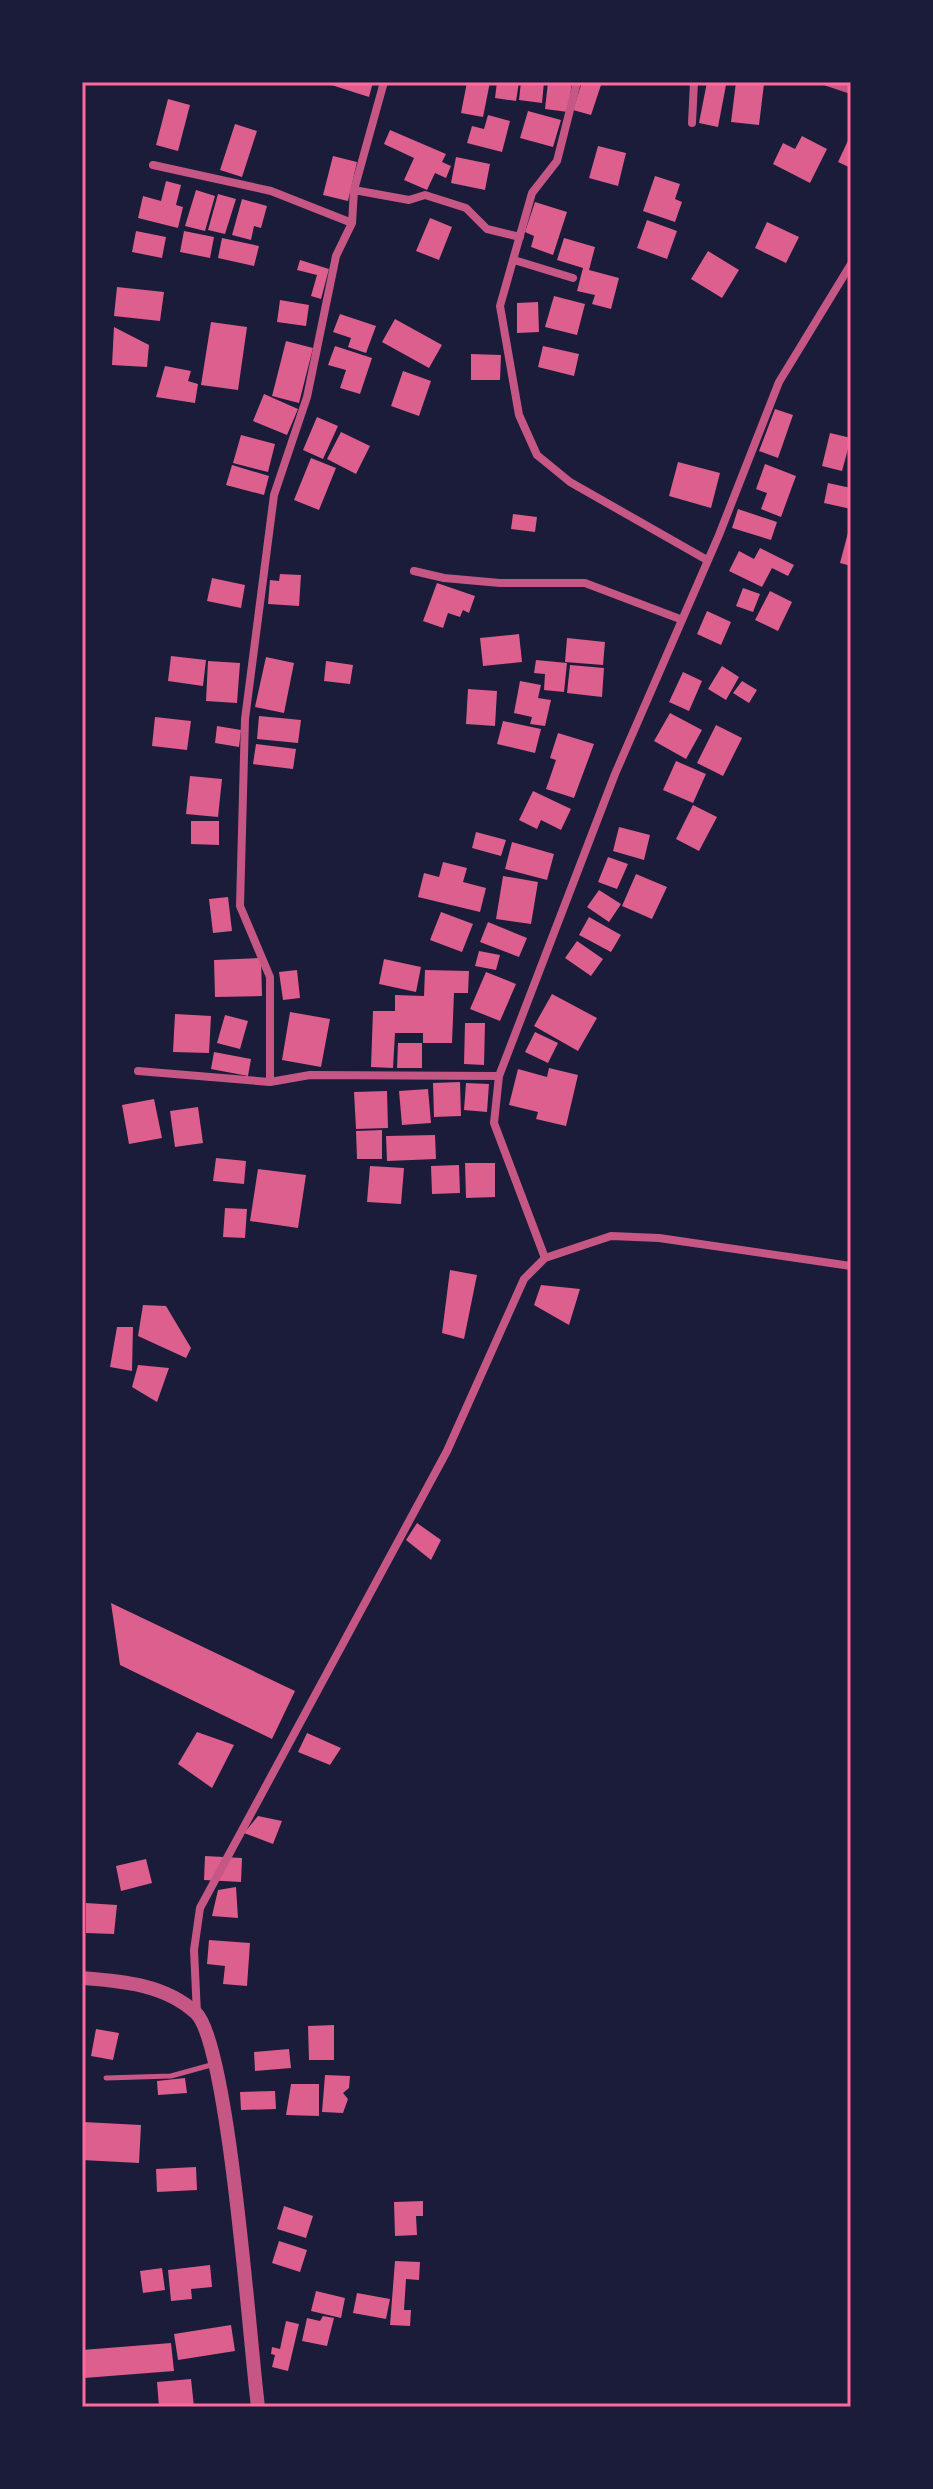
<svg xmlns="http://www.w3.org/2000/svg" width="933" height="2489" font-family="'Archivo Narrow',sans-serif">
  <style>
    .building { fill: #dd5f8e }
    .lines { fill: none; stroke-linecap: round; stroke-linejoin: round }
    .service { stroke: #c65784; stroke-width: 5 }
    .minor { stroke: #c65784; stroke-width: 8 }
    .tertiary { stroke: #c65784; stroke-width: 14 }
    .neatline { fill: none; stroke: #ff6b9d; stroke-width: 3 }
  </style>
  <rect width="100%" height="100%" fill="#1b1b3a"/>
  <path class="building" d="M 322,82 L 373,82 L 369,97 Z
    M 467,82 L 490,82 L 483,117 L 461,113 Z
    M 497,82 L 519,82 L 516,101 L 495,98 Z
    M 521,82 L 544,82 L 542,103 L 519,100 Z
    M 548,82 L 572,82 L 568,112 L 545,109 Z
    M 582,82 L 602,82 L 591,115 L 573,110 Z
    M 707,82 L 726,85 L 718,127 L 699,123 Z
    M 736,82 L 764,84 L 759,125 L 731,122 Z
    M 168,99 L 190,105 L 178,151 L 156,145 Z
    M 528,111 L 561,120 L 553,147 L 520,138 Z
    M 488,115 L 510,121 L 502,152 L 467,143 L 472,126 L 484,129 Z
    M 235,124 L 257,131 L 242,177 L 220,170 Z
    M 390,130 L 446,154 L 442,162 L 451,166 L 446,178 L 435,173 L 427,190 L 404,180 L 414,158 L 384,144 Z
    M 851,134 L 851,168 L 838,162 Z
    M 802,136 L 827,149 L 810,183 L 773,164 L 783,143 L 795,149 Z
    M 598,146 L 626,153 L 618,186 L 589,178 Z
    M 333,156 L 357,162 L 348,201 L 323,195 Z
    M 456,157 L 490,164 L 485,190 L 451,183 Z
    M 655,176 L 680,184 L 675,199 L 682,202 L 675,222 L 643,211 Z
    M 166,181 L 181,185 L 176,205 L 183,207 L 178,228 L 138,218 L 143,196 L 161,201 Z
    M 196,190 L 215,196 L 205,231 L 185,226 Z
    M 218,194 L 236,199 L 225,234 L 208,230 Z
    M 242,199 L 267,206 L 261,228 L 254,226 L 251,240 L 232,235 Z
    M 535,202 L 567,212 L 553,255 L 531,247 L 534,236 L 525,232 Z
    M 430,218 L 452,227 L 439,260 L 416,251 Z
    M 647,220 L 677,231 L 667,259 L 637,248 Z
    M 767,222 L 799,237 L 786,263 L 755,248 Z
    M 136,231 L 166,237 L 162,258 L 132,252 Z
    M 184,231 L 214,237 L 210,258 L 180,252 Z
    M 222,238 L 259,246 L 254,266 L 218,258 Z
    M 564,238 L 595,247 L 589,270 L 619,278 L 611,309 L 592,304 L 595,295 L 577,291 L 583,268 L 557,260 Z
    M 708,251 L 739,270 L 722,298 L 691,279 Z
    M 300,260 L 329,269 L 321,299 L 311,296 L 317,275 L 297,270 Z
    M 117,287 L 164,292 L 160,321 L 114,316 Z
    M 554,296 L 585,304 L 577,335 L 545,327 Z
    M 280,300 L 309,305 L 306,326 L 277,322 Z
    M 538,302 L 539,332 L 517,333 L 517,303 Z
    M 340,314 L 376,326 L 366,353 L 348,347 L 351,338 L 333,332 Z
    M 395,319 L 442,345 L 429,368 L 382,342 Z
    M 211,322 L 247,327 L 238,390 L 201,385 Z
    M 114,327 L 149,345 L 147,367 L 112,365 Z
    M 286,341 L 313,348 L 299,403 L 272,396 Z
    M 335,346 L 372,358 L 360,394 L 340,388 L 346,370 L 328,365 Z
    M 543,346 L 579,354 L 574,376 L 538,367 Z
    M 471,354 L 501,355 L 500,380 L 471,380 Z
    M 165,366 L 191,371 L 188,381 L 198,384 L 195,403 L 156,397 Z
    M 403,371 L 431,381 L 419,416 L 391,406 Z
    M 264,394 L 298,409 L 287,435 L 253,421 Z
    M 775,409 L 793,415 L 778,458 L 759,451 Z
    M 317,417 L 338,426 L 323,459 L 303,450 Z
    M 341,432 L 370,446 L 356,474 L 327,459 Z
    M 830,433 L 851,438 L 842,471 L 822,466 Z
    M 241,435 L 275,444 L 268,472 L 233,463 Z
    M 311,458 L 336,468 L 319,510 L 294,500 Z
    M 678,462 L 720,473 L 711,508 L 669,496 Z
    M 765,464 L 796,476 L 781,517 L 761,509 L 767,493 L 756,489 Z
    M 232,465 L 269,476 L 264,495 L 226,485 Z
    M 828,483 L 851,488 L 851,509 L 824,503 Z
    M 738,509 L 777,522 L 771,540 L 732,528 Z
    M 513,514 L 537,517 L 535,532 L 511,529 Z
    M 850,525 L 851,525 L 851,566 L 840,563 Z
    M 760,548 L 794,565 L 788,576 L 772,568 L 762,587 L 729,571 L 739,551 L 754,559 Z
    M 280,574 L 301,575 L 299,606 L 268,604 L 270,580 L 279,581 Z
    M 212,578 L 245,585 L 241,608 L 207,601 Z
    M 437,583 L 475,596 L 469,613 L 463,610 L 460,617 L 448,613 L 443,628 L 423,621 Z
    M 743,588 L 760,594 L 753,612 L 736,606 Z
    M 770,591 L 792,602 L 778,631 L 755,620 Z
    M 707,611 L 731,622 L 721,645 L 697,634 Z
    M 519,634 L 522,662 L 483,666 L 480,638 Z
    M 567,638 L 605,642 L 603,665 L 565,662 Z
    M 171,656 L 206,660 L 203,686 L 168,681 Z
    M 266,657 L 294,663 L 284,713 L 255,707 Z
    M 536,660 L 567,663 L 564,692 L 544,690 L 545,674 L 534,673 Z
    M 208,661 L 240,663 L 237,703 L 206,701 Z
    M 326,661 L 353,665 L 350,684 L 324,681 Z
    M 570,665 L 604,668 L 602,697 L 567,693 Z
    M 722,666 L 739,677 L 726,700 L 708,689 Z
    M 683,672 L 702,681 L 689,711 L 669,702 Z
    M 520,681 L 541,685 L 538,698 L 551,700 L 545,726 L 530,724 L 532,717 L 514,713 Z
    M 742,681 L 757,690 L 749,703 L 733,693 Z
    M 468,689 L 497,691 L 495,726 L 466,724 Z
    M 670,713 L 702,730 L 686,759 L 654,741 Z
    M 259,716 L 301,720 L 298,743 L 257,739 Z
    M 155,717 L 191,721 L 187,750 L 152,746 Z
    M 503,721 L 541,729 L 535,753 L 497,744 Z
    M 716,725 L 742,738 L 723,776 L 697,763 Z
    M 217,726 L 241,730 L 239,747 L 215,743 Z
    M 558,733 L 594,744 L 574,798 L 546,789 L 556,760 L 550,758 Z
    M 256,744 L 296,749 L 293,769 L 253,764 Z
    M 676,761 L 706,774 L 693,803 L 663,790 Z
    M 190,776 L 222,779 L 218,817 L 186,814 Z
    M 533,791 L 571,809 L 561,830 L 541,820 L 537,829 L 519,820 Z
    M 693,805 L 717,817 L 699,851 L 676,839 Z
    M 191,821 L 219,821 L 219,845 L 191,844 Z
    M 619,827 L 650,835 L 644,860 L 613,851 Z
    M 476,832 L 506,840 L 501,856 L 472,848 Z
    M 512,842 L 554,854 L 547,880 L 505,869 Z
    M 608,857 L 628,864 L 617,889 L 598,882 Z
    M 443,862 L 467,868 L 463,882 L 486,888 L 480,912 L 418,897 L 424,873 L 439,877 Z
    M 636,874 L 667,887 L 652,919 L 622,906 Z
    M 503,876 L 538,882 L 531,924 L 496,919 Z
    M 599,890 L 621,904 L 609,922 L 587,907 Z
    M 228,897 L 232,931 L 213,933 L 209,899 Z
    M 441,912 L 473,924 L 462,952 L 430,940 Z
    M 589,917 L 621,935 L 611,952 L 579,935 Z
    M 488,922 L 527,938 L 519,957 L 480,942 Z
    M 577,941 L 603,959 L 591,976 L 565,958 Z
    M 479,951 L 500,955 L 496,970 L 475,966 Z
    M 261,958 L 262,996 L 215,997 L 214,960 Z
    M 384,959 L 421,967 L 416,992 L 379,984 Z
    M 297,970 L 300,998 L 283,1000 L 279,972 Z
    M 425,970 L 469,971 L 468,993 L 454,993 L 452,1043 L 423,1043 L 423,1033 L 395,1033 L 393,1068 L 371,1067 L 373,1011 L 395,1011 L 395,995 L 424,996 Z
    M 486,972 L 516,984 L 500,1021 L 470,1009 Z
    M 552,994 L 597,1018 L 578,1051 L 534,1026 Z
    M 290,1012 L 330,1019 L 321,1067 L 282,1060 Z
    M 175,1014 L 211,1016 L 209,1053 L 173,1052 Z
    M 225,1015 L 248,1021 L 240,1049 L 217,1043 Z
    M 465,1023 L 485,1023 L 484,1065 L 464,1064 Z
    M 535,1032 L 558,1043 L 548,1063 L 525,1052 Z
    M 398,1043 L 422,1043 L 422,1068 L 397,1068 Z
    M 214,1052 L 251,1059 L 248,1076 L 211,1069 Z
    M 549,1068 L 578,1075 L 566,1126 L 536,1119 L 538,1112 L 509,1105 L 518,1069 L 547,1077 Z
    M 460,1082 L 461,1116 L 434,1117 L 433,1083 Z
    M 466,1083 L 489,1084 L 487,1112 L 464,1110 Z
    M 428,1089 L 431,1123 L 402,1125 L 399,1091 Z
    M 387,1091 L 388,1128 L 356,1129 L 354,1092 Z
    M 154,1099 L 162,1138 L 129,1144 L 122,1105 Z
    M 198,1107 L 203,1143 L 175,1147 L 170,1111 Z
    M 382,1130 L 382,1159 L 357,1159 L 356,1131 Z
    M 435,1135 L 436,1159 L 387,1161 L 386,1136 Z
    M 216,1158 L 246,1161 L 244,1184 L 213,1181 Z
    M 465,1163 L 495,1163 L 495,1197 L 466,1198 Z
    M 459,1165 L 460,1193 L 432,1194 L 431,1166 Z
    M 370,1166 L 404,1168 L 401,1204 L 367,1202 Z
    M 258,1169 L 306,1175 L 298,1228 L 250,1221 Z
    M 225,1208 L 247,1209 L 245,1238 L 223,1237 Z
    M 450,1270 L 477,1275 L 464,1339 L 442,1333 Z
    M 541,1285 L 580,1289 L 569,1325 L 534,1305 Z
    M 143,1305 L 166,1306 L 191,1348 L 186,1358 L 138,1336 Z
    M 117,1327 L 133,1327 L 132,1371 L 110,1367 Z
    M 138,1365 L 169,1368 L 157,1402 L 132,1387 Z
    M 417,1523 L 441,1540 L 431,1560 L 406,1540 Z
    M 111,1603 L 295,1691 L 272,1739 L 120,1665 Z
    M 197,1732 L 234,1745 L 212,1788 L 178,1764 Z
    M 307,1733 L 341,1748 L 330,1765 L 298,1752 Z
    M 258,1816 L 282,1821 L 273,1844 L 244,1833 Z
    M 205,1856 L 242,1858 L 241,1882 L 204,1880 Z
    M 146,1859 L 152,1883 L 121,1891 L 116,1866 Z
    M 236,1887 L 238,1918 L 212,1916 L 218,1890 Z
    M 86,1903 L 117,1905 L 114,1934 L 86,1933 Z
    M 209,1940 L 250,1943 L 247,1986 L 223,1984 L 225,1966 L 207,1964 Z
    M 334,2025 L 334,2060 L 309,2060 L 308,2026 Z
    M 96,2029 L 119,2033 L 113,2060 L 91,2056 Z
    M 289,2049 L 291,2068 L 255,2071 L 254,2052 Z
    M 325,2075 L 350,2076 L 349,2088 L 343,2093 L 348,2099 L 343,2113 L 322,2112 Z
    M 185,2078 L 187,2093 L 158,2095 L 157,2081 Z
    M 291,2084 L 319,2084 L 319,2116 L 286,2115 Z
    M 275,2091 L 276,2109 L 241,2110 L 240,2092 Z
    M 83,2122 L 141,2125 L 139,2163 L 82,2160 Z
    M 196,2167 L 197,2190 L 157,2192 L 156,2169 Z
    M 423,2201 L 423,2216 L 416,2216 L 417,2235 L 395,2236 L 394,2202 Z
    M 284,2206 L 313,2216 L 306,2238 L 277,2229 Z
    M 279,2241 L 307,2250 L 300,2272 L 272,2263 Z
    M 395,2261 L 420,2262 L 419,2280 L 406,2279 L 404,2310 L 411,2310 L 410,2326 L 390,2325 Z
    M 210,2265 L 212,2287 L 191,2289 L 192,2299 L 171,2301 L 168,2270 Z
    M 162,2268 L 165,2290 L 143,2293 L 140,2271 Z
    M 316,2291 L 345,2298 L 341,2318 L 311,2311 Z
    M 357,2293 L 390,2299 L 386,2319 L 353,2313 Z
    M 323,2316 L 334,2318 L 327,2346 L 302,2341 L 307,2318 L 320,2321 Z
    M 286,2321 L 299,2324 L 288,2371 L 272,2367 L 275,2355 L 271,2354 L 272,2347 L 280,2349 Z
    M 231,2325 L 235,2351 L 178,2360 L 174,2334 Z
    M 171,2343 L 174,2371 L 84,2378 L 82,2350 Z
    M 191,2379 L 194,2407 L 159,2407 L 157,2382 Z"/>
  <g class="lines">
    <path class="service" d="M 106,2078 L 171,2076 L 211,2065"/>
    <path class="minor" d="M 577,82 L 557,161 L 532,193 L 500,306 L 519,415 L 537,455 L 570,482 L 707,560
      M 827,82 L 851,90
      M 692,123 L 694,82
      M 153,165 L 271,191 L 352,223
      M 354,190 L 409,200 L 425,195 L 466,208 L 487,229 L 520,237
      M 514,260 L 573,278
      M 414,571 L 444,578 L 500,583 L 585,583 L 680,619
      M 138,1071 L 270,1082 L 310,1075 L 499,1076
      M 270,1082 L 270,977 L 240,906 L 245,719 L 274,495 L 307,397 L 336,256 L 352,223 L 354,190 L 384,82
      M 545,1258 L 494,1123 L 499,1076 L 615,774 L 719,535 L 779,382 L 851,264
      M 197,2014 L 194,1950 L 200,1908 L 447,1451 L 524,1279 L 545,1258 L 611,1236 L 659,1238 L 851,1266"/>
    <path class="tertiary" d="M 82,1978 C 121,1981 165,1984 196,2013 C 229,2045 250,2345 258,2407"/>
  </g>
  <rect width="933" height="2489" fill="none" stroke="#1b1b3a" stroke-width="168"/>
  <rect x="84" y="84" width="765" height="2321" class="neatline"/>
</svg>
